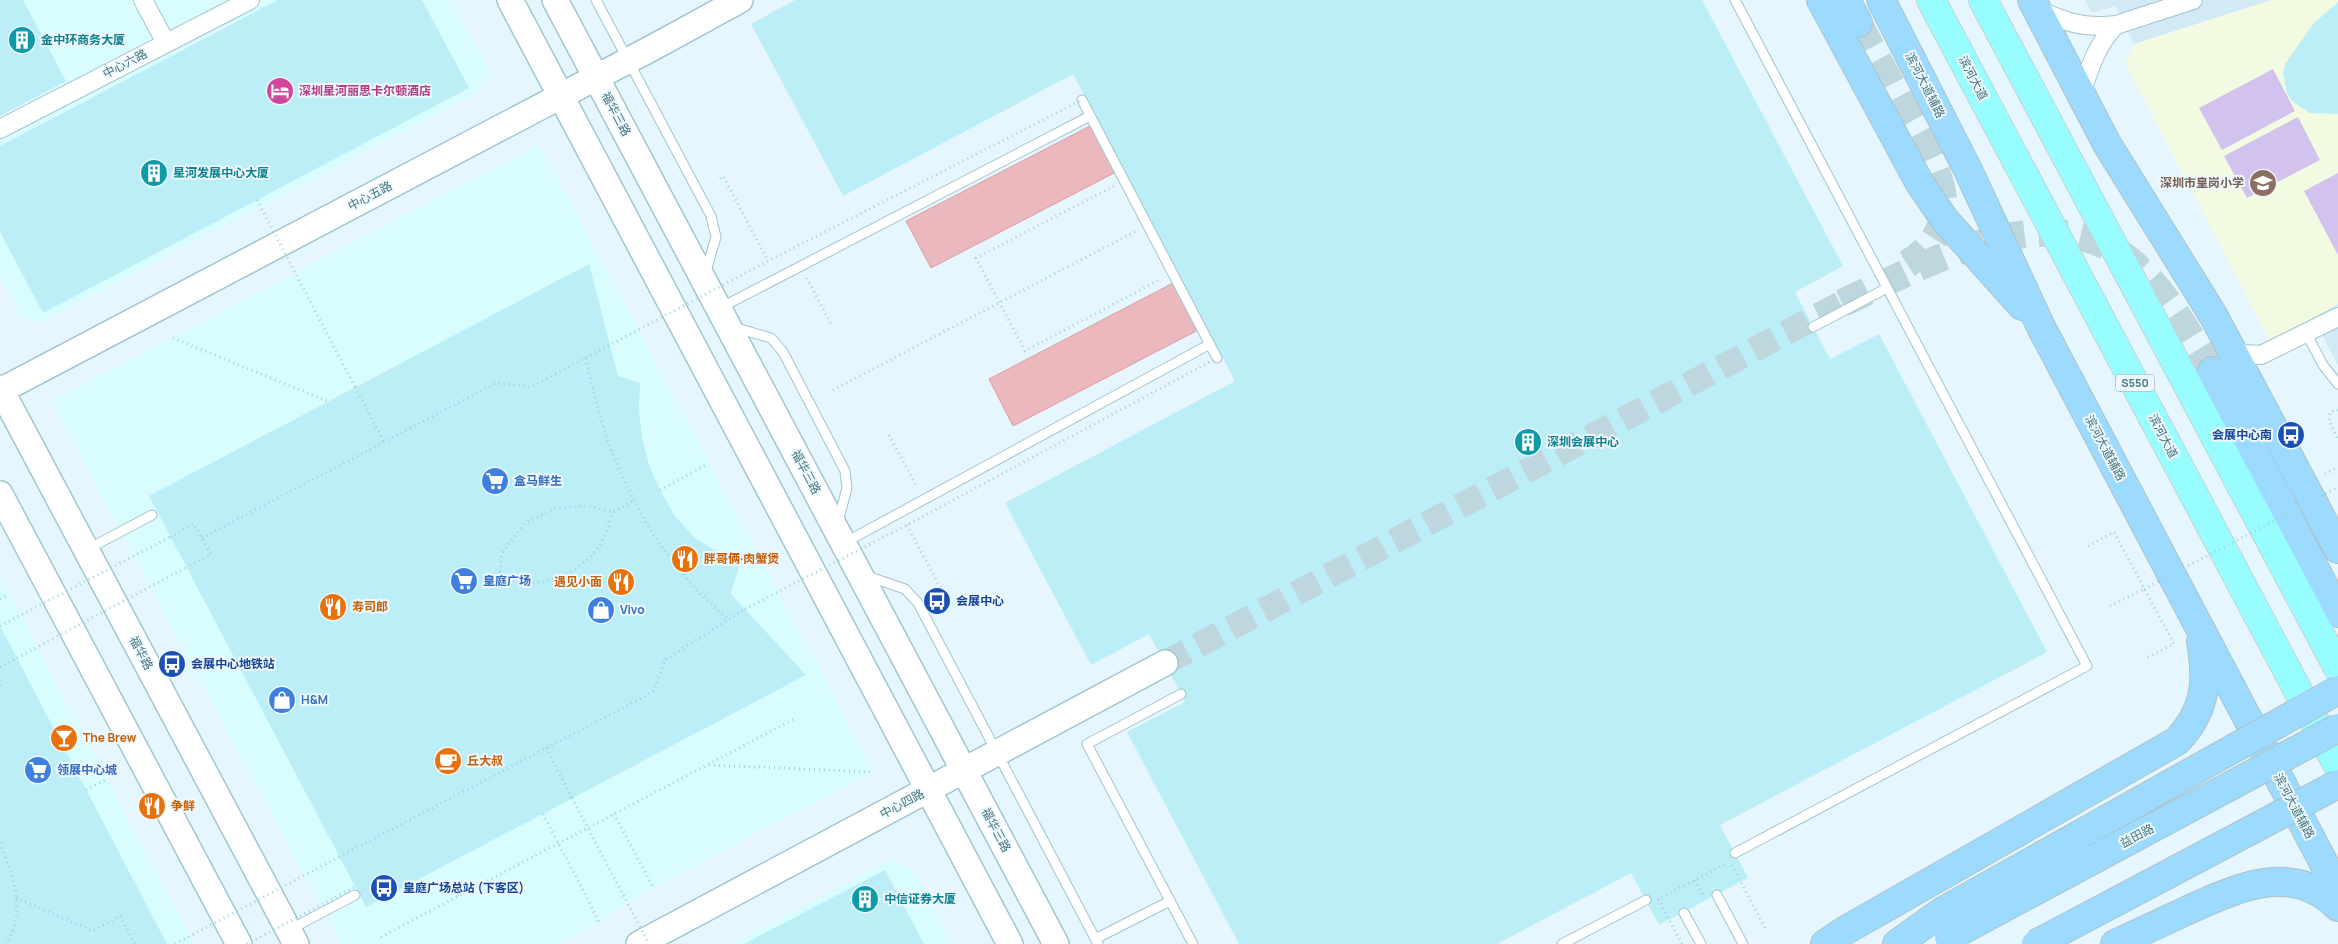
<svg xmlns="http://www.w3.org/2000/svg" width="2338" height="944" font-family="Manrope,'Noto Sans SC',sans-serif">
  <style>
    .residential { fill: #d1eaf4 }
    .commercial { fill: #d9fdff }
    .education { fill: #f2fbe2 }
    .green { fill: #d1c2ee }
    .water { fill: #eab8bd; stroke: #dd9da3 }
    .building { fill: #bbeef7 }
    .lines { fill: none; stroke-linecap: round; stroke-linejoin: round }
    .secondary-tunnel { stroke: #bed6dd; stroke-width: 25; stroke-dasharray: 25 12; stroke-linecap: butt }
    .primary-tunnel { stroke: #bed6dd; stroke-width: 28; stroke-dasharray: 28 14; stroke-linecap: butt }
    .lane-casing { stroke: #a2c4cb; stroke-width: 11 }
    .street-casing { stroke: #a2c4cb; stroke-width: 20 }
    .secondary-casing { stroke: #a0c6cf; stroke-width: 28 }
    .primary-casing { stroke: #aec3c5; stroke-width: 30 }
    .highway-casing { stroke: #c4d3d5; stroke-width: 30 }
    .path { stroke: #9dd4dc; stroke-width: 3; stroke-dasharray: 1 4; stroke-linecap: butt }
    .lane { stroke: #fff; stroke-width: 9 }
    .street { stroke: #fff; stroke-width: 18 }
    .secondary { stroke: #fff; stroke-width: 25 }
    .primary { stroke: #9cdaff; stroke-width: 28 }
    .highway { stroke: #97fdfe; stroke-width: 28 }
    .primary-bridge-casing { stroke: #aec3c5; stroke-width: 30; stroke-linecap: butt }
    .path-bridge { stroke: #9dd4dc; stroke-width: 3; stroke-dasharray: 1 4; stroke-linecap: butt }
    .primary-bridge { stroke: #9cdaff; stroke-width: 28 }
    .labels { text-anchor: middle; stroke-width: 4; stroke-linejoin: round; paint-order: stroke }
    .shield { fill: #eef9ff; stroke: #7a9da3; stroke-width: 1 }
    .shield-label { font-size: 11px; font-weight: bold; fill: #48767b }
    .culture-label { font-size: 12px; font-weight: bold; fill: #0d838f; stroke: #eef9ff; text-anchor: start }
    .street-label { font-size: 12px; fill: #48767b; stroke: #eef9ff }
    .hotel-label { font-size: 12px; font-weight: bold; fill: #b23c85; stroke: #eef9ff; text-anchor: start }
    .education-label { font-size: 12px; font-weight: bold; fill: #785e54; stroke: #eef9ff; text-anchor: end }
    .transit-label { font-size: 12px; font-weight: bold; fill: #164399; stroke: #eef9ff; text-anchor: start }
    .shop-label { font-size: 12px; font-weight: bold; fill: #366cbe; stroke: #eef9ff; text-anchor: start }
    .food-label { font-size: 12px; font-weight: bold; fill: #c56008; stroke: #eef9ff; text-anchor: start }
  </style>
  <rect width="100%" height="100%" fill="#e6f6fe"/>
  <path class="residential" d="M 2085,0 L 2272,0 L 2134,44 L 2115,6 L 2092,13 Z
    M 2338,304 L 2338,365 L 2313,318 Z"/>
  <path class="commercial" d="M 0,0 L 451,0 L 491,74 L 479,92 L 40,323 L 22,317 L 0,276 Z
    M 539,144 L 874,772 L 653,887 L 599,922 L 558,944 L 341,944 L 51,401 Z
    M 0,577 L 107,779 L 194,944 L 0,944 Z
    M 890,860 L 913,869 L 952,944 L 732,944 Z"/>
  <path class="education" d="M 2272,0 L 2338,0 L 2338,304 L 2270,341 L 2125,63 L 2134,44 Z"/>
  <path class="green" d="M 2273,69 L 2295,111 L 2222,150 L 2199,108 Z
    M 2298,117 L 2320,160 L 2247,198 L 2224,156 Z
    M 2338,173 L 2338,255 L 2304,191 Z"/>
  <path class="water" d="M 1092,125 L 1116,172 L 931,268 L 906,221 Z
    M 1175,282 L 1200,329 L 1013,426 L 989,379 Z"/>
  <path class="building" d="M 0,0 L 23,0 L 66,81 L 0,116 Z
    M 278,0 L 422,0 L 469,88 L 43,313 L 0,232 L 0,146 Z
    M 795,0 L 1702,0 L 1843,266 L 1795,292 L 1830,359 L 1879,334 L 2047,652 L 1720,825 L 1748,878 L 1659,925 L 1631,873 L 1497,944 L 1239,944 L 1127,732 L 1185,702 L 1181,694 L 1149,634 L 1091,665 L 1005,503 L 1235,381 L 1073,74 L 843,196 L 751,24 Z
    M 2338,2 L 2338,114 L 2310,113 L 2293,102 L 2287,94 L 2283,74 L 2285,64 L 2314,23 Z
    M 589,264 L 618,376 L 640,383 L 639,410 L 642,437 L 649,465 L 660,490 L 674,515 L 694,537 L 739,566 L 731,594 L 806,675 L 366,907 L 149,496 Z
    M 0,626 L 112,839 L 167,944 L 0,944 Z
    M 885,870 L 924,944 L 744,944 Z"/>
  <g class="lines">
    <path class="secondary-tunnel" d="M 1165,663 L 1842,303"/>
    <path class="primary-tunnel" d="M 1858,23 C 1874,53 1891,84 1907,114 C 1935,166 1973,223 1907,264
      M 1842,303 C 1927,265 2050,189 2136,266 C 2168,294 2189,336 2212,371"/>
    <g class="lane-casing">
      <path id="lane" d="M 596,0 L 711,216 L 716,237 L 706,271
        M 1082,100 L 1217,358
        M 720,308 L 1090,116
        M 733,327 L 771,338 L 783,352 L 845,471 L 847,488 L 838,522
        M 1813,327 L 1887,288
        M 2306,333 L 2323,365 L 2338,384
        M 844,543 L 1210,344
        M 88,549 L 152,515
        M 867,576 L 905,589 L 918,603 L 1098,944
        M 1181,694 L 1087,744 L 1193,944
        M 1735,853 L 2087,666 L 1735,0
        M 1717,895 L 1743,944
        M 1684,913 L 1701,944
        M 291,929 L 355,895
        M 1095,939 L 1170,901
        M 1562,944 L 1646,900"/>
    </g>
    <g class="street-casing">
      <path id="street" d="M 143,0 L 166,43
        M 2036,8 C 2062,22 2086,29 2116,25 L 2193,0
        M 2081,94 C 2089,70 2097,43 2116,25
        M 0,129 L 250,0
        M 2231,346 L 2243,354 L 2261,355 L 2338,317"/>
    </g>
    <g class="secondary-casing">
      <path id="secondary" d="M 510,0 L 1010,944
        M 555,0 L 1056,944
        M 0,388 L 296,944
        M 0,391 L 652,48 L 740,0
        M 0,494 L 239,944
        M 639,944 L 1165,663"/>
    </g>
    <g class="primary-casing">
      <path id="primary" d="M 1821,0 L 1919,182 L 1945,220 L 2022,306
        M 1846,0 L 1858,23
        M 1881,0 L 1968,170 L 2041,327 L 2338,890
        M 2032,0 L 2107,144 L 2213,315 L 2338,549
        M 2212,371 L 2338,613
        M 1825,944 L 1846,930 L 2177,741 C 2206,710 2208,683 2201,641
        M 1897,944 L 1943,911
        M 2115,944 C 2139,933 2164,921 2188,910 C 2237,888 2293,861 2338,907"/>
    </g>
    <g class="highway-casing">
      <path id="highway" d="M 1931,0 L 2338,766
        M 1983,0 L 2338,668"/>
    </g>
    <path class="path" d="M 720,178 L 723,176 L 768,261
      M 1114,186 L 976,258 L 1025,351 L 1161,279
      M 807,278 L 832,326
      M 173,338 L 327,401
      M 586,358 C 603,443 632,516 690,582 C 701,596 715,607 728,619
      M 355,387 L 384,442
      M 833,390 L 1136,231
      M 2338,410 L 2330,412 L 2329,421 L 2338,440
      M 889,435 L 917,487
      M 2325,474 L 2338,467
      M 660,490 L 708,464
      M 907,525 L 950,606 L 948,607
      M 170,537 L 194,524 L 211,554 L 187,567
      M 202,538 L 496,383 L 531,387 L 608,346
      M 2088,546 L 2114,532 L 2174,644 L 2146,658
      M 500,572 L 502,553 L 524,524 L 555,508 L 589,506 L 613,512 L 633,501
      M 500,572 C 505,575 511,579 517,581 C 550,589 591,567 604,537 C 608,529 610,520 613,512
      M 477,584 L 500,572
      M 0,599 L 9,594
      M 2110,606 L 2144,589
      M 0,667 L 17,658
      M 0,685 L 0,686
      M 546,748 L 572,798
      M 709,765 L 874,772
      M 86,790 L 107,779
      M 614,814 L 653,887
      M 0,843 C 13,874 27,914 6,944
      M 339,857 L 653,692 L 665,660 L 745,609
      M 1732,865 L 1765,928
      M 1695,880 L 1703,895
      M 16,898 L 93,931 L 120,916 L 135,944
      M 587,898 L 599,922
      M 381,937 L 794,719
      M 1682,944 L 1658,899 L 1728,863"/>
    <use href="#lane" class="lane"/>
    <use href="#street" class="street"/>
    <use href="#secondary" class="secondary"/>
    <use href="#primary" class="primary"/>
    <use href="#highway" class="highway"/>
    <g class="primary-bridge-casing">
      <path id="primary-bridge" d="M 1943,911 L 2338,690
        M 1949,937 L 2338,728
        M 2036,944 L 2338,784"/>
    </g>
    <path class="path-bridge" d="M 257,200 L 355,387
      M 608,346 L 768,261 L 1082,100
      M 2144,589 L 2338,487
      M 745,609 L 907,525 L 1217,358
      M 0,626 L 170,537
      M 17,658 L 187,567
      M 572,798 L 649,944
      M 543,814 L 587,898
      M 175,944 L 339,857
      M 247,944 L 355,887"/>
    <use href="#primary-bridge" class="primary-bridge"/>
  </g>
  <defs>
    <g id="building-disc" transform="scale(1.4375)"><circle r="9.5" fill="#0f9aa8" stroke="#eef9ff"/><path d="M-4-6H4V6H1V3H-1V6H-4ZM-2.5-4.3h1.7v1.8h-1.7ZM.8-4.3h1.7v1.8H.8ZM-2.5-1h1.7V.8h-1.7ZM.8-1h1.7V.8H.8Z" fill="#fff"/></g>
    <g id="hotel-disc" transform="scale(1.4375)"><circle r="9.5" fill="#d1479c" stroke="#eef9ff"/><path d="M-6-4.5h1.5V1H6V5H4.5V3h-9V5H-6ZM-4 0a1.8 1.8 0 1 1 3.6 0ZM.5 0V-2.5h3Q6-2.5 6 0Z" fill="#fff"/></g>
    <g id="school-disc" transform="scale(1.4375)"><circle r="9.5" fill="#8d6e63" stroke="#eef9ff"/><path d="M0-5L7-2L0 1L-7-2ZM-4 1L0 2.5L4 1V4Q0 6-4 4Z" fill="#fff"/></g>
    <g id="bus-disc" transform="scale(1.4375)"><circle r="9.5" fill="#1a4fb4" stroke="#eef9ff"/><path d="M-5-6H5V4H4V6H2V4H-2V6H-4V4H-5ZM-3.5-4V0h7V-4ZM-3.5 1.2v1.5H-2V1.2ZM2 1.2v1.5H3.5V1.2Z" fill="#fff"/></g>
    <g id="supermarket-disc" transform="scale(1.4375)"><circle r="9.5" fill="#3f7fe0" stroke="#eef9ff"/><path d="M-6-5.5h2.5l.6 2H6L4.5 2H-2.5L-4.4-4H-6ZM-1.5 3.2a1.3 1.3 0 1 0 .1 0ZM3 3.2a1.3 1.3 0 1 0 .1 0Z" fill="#fff"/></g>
    <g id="restaurant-disc" transform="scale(1.4375)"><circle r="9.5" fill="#e8710a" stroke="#eef9ff"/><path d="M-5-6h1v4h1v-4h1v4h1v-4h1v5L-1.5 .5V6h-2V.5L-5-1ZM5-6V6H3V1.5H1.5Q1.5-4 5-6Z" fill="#fff"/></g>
    <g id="shop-disc" transform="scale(1.4375)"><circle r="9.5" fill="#3f7fe0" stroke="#eef9ff"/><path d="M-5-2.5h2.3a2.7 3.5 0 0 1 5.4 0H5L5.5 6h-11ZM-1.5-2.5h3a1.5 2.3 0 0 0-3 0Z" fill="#fff"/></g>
    <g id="bar-disc" transform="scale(1.4375)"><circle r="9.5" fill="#e8710a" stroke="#eef9ff"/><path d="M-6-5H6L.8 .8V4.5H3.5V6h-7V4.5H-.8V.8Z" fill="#fff"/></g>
    <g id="cafe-disc" transform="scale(1.4375)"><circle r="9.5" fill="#e8710a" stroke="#eef9ff"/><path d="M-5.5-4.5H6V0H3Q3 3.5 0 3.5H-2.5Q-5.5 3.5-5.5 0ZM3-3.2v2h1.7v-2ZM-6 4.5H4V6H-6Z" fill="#fff"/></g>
  </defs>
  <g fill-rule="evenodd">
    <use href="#building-disc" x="22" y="40"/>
    <use href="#hotel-disc" x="280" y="91"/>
    <use href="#building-disc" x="154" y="173"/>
    <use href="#school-disc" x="2263" y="183"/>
    <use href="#bus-disc" x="2291" y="435"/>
    <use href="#building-disc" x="1528" y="442"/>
    <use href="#supermarket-disc" x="495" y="481"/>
    <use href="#restaurant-disc" x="685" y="559"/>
    <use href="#supermarket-disc" x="464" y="581"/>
    <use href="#restaurant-disc" x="621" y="582"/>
    <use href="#bus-disc" x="937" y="601"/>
    <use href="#restaurant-disc" x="333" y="607"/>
    <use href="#shop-disc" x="601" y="610"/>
    <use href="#bus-disc" x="172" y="664"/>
    <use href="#shop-disc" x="282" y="700"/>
    <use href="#bar-disc" x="64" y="738"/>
    <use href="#cafe-disc" x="448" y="761"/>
    <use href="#supermarket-disc" x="38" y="770"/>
    <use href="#restaurant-disc" x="152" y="806"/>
    <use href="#bus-disc" x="384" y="888"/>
    <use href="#building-disc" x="865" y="899"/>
  </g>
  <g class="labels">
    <rect class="shield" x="2116" y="374.5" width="38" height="17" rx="4"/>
    <g class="shield-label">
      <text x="2135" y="387">S550</text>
    </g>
    <g class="culture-label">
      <text x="41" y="44">金中环商务大厦</text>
      <text x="173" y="177">星河发展中心大厦</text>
      <text x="1547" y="446">深圳会展中心</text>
      <text x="884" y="903">中信证券大厦</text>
    </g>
    <g class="street-label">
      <text transform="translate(125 64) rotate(-27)" y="4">中心六路</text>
      <text transform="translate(1973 78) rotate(62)" y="4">滨河大道</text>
      <text transform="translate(1925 85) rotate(63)" y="4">滨河大道辅路</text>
      <text transform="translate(616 114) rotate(62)" y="4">福华三路</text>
      <text transform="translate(370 196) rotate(-28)" y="4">中心五路</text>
      <text transform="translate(2163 436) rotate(62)" y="4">滨河大道</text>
      <text transform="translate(2105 448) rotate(62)" y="4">滨河大道辅路</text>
      <text transform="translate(806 472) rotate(62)" y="4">福华三路</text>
      <text transform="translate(141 653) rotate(62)" y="4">福华路</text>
      <text transform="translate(902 804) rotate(-28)" y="4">中心四路</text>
      <text transform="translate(2294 806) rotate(62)" y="4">滨河大道辅路</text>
      <text transform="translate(996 830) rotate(62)" y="4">福华三路</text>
      <text transform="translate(2137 836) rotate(-28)" y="4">益田路</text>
    </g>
    <g class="hotel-label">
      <text x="299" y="95">深圳星河丽思卡尔顿酒店</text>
    </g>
    <g class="education-label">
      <text x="2244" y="187">深圳市皇岗小学</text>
    </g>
    <g class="transit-label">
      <text x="2272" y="439" text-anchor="end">会展中心南</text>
      <text x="956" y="605">会展中心</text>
      <text x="191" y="668">会展中心地铁站</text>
      <text x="403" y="892">皇庭广场总站 (下客区)</text>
    </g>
    <g class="shop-label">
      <text x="514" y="485">盒马鲜生</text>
      <text x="483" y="585">皇庭广场</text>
      <text x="620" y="614">Vivo</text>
      <text x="301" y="704">H&amp;M</text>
      <text x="57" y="774">领展中心城</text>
    </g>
    <g class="food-label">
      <text x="704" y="563">胖哥俩·肉蟹煲</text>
      <text x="602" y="586" text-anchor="end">遇见小面</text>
      <text x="352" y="611">寿司郎</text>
      <text x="83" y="742">The Brew</text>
      <text x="467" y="765">丘大叔</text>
      <text x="171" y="810">争鲜</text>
    </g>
  </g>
</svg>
